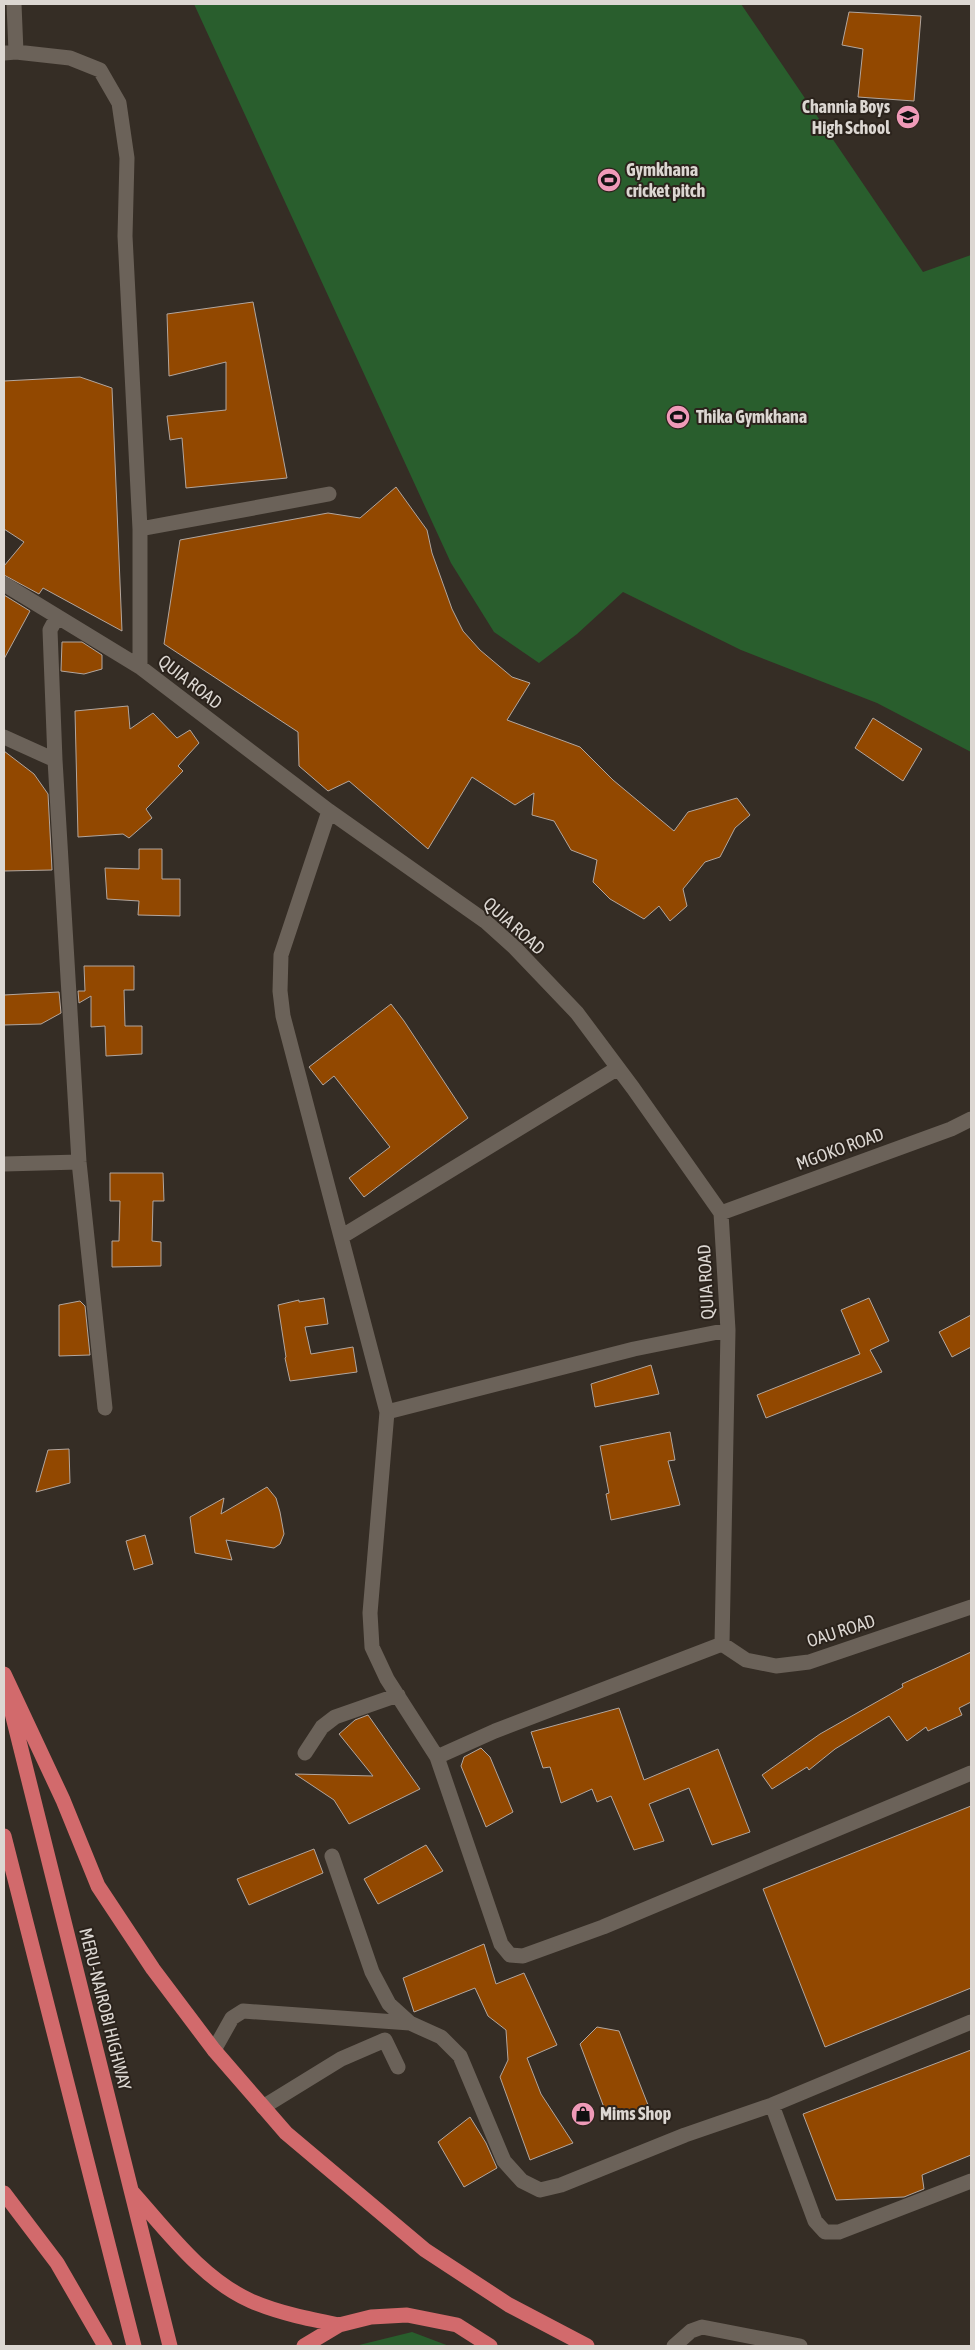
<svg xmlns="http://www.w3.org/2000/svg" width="975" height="2350" font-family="'Asap Condensed',sans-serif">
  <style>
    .green { fill: #295e2d }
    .building { fill: #924800; stroke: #b2a69e }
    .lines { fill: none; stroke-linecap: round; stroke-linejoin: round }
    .minor { stroke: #6b6259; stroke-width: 15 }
    .highway { stroke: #d26a6c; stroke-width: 15 }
    .labels { text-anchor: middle; stroke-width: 4; stroke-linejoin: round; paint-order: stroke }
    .poi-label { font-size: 18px; font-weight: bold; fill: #dcd7d2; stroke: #2b231c; text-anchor: start }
    .street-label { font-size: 18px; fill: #dcd7d2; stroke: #2b231c }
  </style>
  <rect width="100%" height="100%" fill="#352d25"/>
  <path class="green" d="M 194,4 L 741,4 L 923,272 L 971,255 L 971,752 L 877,703 L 741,650 L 623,592 L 577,634 L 539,663 L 494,632 L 451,563 Z
    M 412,2332 L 449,2346 L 355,2346 Z"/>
  <path class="building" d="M 849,12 L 921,16 L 914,101 L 858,97 L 863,49 L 842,45 Z
    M 253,302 L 287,478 L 186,488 L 182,438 L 170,440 L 167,416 L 226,410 L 226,362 L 169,376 L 167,314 Z
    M 80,377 L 112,388 L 122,631 L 43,588 L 39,594 L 4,575 L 4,566 L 24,542 L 4,529 L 4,381 Z
    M 396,487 L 427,530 L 432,553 L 452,609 L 463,631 L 480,650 L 512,677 L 530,683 L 507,720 L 580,747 L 613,780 L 674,831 L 688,812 L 737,798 L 750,815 L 735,828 L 720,857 L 705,862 L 683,889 L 687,906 L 670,921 L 659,906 L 644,919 L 610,899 L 593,882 L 597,860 L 571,850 L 554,821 L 532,815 L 534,793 L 515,805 L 472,777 L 428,849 L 349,781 L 328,791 L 299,766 L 298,732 L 164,644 L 180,540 L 328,513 L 360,518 Z
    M 4,595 L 30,611 L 4,659 Z
    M 62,642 L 82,642 L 102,655 L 102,669 L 84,674 L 61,671 Z
    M 128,706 L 130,729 L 153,713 L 177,738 L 190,730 L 199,743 L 178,766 L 183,771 L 146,809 L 152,818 L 129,838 L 123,834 L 78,837 L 75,711 Z
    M 873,718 L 922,749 L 903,781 L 855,748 Z
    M 4,751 L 34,774 L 48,794 L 52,870 L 4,871 Z
    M 139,849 L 162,849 L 162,879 L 180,879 L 180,916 L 138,915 L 139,901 L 107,899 L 105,868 L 139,869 Z
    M 84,966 L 134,966 L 134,990 L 124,990 L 125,1026 L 142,1026 L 142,1054 L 106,1056 L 105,1026 L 91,1027 L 91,996 L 79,1003 L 78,991 L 85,991 Z
    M 59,992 L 61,1013 L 41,1024 L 4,1025 L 4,995 Z
    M 391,1004 L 404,1021 L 468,1118 L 364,1197 L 349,1178 L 390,1147 L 334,1076 L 323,1085 L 309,1067 Z
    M 110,1173 L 163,1173 L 164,1201 L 153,1201 L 152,1241 L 161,1242 L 161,1266 L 112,1267 L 112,1241 L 119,1241 L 120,1201 L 110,1201 Z
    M 324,1298 L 328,1324 L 305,1327 L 311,1354 L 353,1347 L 357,1372 L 290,1381 L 285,1358 L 286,1357 L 278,1305 L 299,1300 L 299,1302 Z
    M 869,1298 L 889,1341 L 870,1350 L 882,1372 L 766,1418 L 757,1395 L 860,1354 L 841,1310 Z
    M 80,1301 L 85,1306 L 90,1355 L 59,1356 L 59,1305 Z
    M 971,1315 L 971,1347 L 952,1357 L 939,1332 Z
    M 651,1365 L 659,1394 L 595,1407 L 591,1384 Z
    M 670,1432 L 675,1460 L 668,1461 L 680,1505 L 611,1520 L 606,1494 L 609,1493 L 600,1446 Z
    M 69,1449 L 70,1483 L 36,1492 L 48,1450 Z
    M 267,1487 L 276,1498 L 280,1512 L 284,1534 L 280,1544 L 274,1548 L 226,1540 L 232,1560 L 195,1553 L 190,1517 L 224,1498 L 221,1514 Z
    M 145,1535 L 153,1564 L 134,1570 L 126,1541 Z
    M 971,1652 L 971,1702 L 959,1708 L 962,1715 L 928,1731 L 926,1727 L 907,1741 L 889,1716 L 835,1749 L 809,1770 L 807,1767 L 772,1789 L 762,1775 L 820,1734 L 903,1687 L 902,1684 Z
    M 619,1708 L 644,1780 L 718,1749 L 750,1832 L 712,1845 L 689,1788 L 649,1804 L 664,1841 L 634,1850 L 611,1796 L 597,1802 L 592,1789 L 561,1803 L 550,1767 L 543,1768 L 531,1732 Z
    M 368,1715 L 420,1789 L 349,1824 L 334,1800 L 295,1774 L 373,1776 L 339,1734 L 355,1720 Z
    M 481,1748 L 490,1757 L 513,1812 L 486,1827 L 461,1766 L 464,1757 Z
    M 971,1806 L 971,1988 L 825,2047 L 763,1889 Z
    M 426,1845 L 443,1871 L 378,1904 L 364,1879 Z
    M 314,1849 L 323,1873 L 249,1905 L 237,1879 Z
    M 484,1944 L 496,1984 L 524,1973 L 557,2045 L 527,2058 L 541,2094 L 573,2143 L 530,2160 L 500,2077 L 508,2060 L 506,2030 L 488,2016 L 475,1988 L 414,2012 L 403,1978 Z
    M 597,2027 L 619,2031 L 650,2110 L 627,2111 L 608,2118 L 580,2044 Z
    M 971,2050 L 971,2155 L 922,2175 L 924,2189 L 904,2197 L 836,2200 L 803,2114 Z
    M 470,2117 L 486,2143 L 497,2168 L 464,2187 L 438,2142 Z"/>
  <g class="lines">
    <path class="minor" d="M 14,4 L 16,52
      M 4,53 L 16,52 L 70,58 L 100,70 L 119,103 L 127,158 L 125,236 L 140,529
      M 329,494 L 140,529 L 140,667 L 329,811 L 485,921 L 515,948 L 577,1013 L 633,1088 L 721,1213 L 728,1330 L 722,1644
      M 4,584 L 140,667
      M 57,617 L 50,630 L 55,760 L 79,1162 L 105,1408
      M 4,737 L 55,760
      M 329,811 L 281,955 L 280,991 L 283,1016 L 387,1412 L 634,1349 L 728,1330
      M 4,1164 L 79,1162
      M 721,1213 L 951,1129 L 971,1119
      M 341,1237 L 618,1068
      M 387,1412 L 370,1613 L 372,1647 L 387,1679 L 437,1757
      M 722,1644 L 495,1731 L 437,1757 L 501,1944 L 510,1955 L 523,1956 L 603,1927 L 971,1773
      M 722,1644 L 746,1660 L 776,1666 L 809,1662 L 971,1607
      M 305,1753 L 322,1727 L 335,1717 L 398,1695
      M 332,1856 L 372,1972 L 389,2004 L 410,2023 L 441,2037 L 460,2056 L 504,2161 L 522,2181 L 540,2190 L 561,2185 L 685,2135 L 772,2105 L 971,2022
      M 214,2050 L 232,2018 L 243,2011 L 410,2023
      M 772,2105 L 815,2221 L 825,2232 L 839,2232 L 971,2181
      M 263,2107 L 341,2059 L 385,2040 L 398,2067
      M 674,2346 L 691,2331 L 702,2327 L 800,2346"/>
    <path class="highway" d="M 4,1674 L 63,1800 L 98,1886 L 153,1969 L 214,2050 L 286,2133 L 425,2250 L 509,2305 L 587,2346
      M 8,1697 L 170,2346
      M 4,1836 L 134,2346
      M 4,2193 L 57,2263 L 105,2346
      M 133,2193 C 167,2231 202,2279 251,2301 C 279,2313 309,2319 339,2325
      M 304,2346 L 339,2325 L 371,2317 L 407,2315 L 457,2325 L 490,2346"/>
  </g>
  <defs>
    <g id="school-disc" transform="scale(1.25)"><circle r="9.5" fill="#ef9ab8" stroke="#2b231c"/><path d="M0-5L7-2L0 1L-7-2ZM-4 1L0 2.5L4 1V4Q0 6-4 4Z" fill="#111"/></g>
    <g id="stadium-disc" transform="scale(1.25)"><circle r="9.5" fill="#ef9ab8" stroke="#2b231c"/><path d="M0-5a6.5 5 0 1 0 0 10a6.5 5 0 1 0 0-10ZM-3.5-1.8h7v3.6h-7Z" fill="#111"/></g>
    <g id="shop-disc" transform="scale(1.25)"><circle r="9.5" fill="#ef9ab8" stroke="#2b231c"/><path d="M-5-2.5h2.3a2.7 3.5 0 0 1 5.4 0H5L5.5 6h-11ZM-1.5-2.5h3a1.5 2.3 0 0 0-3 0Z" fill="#111"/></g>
  </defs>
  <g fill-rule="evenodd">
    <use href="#school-disc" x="908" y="117"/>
    <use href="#stadium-disc" x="609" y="180"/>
    <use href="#stadium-disc" x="678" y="417"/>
    <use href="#shop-disc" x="583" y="2114"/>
  </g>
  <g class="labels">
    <g class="poi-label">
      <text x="890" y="113" text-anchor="end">Channia Boys<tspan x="890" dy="21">High School</tspan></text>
      <text x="626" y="176">Gymkhana<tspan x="626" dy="21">cricket pitch</tspan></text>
      <text x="696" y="423">Thika Gymkhana</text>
      <text x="600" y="2120">Mims Shop</text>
    </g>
    <g class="street-label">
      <text transform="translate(190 682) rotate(38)" y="6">QUIA ROAD</text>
      <text transform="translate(514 926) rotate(42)" y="6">QUIA ROAD</text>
      <text transform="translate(840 1149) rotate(-20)" y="6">MGOKO ROAD</text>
      <text transform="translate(706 1282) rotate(-93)" y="6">QUIA ROAD</text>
      <text transform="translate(841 1631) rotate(-18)" y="6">OAU ROAD</text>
      <text transform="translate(105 2009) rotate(76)" y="6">MERU-NAIROBI HIGHWAY</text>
    </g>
  </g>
  <rect width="975" height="2350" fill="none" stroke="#dcd7d2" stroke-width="10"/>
</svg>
